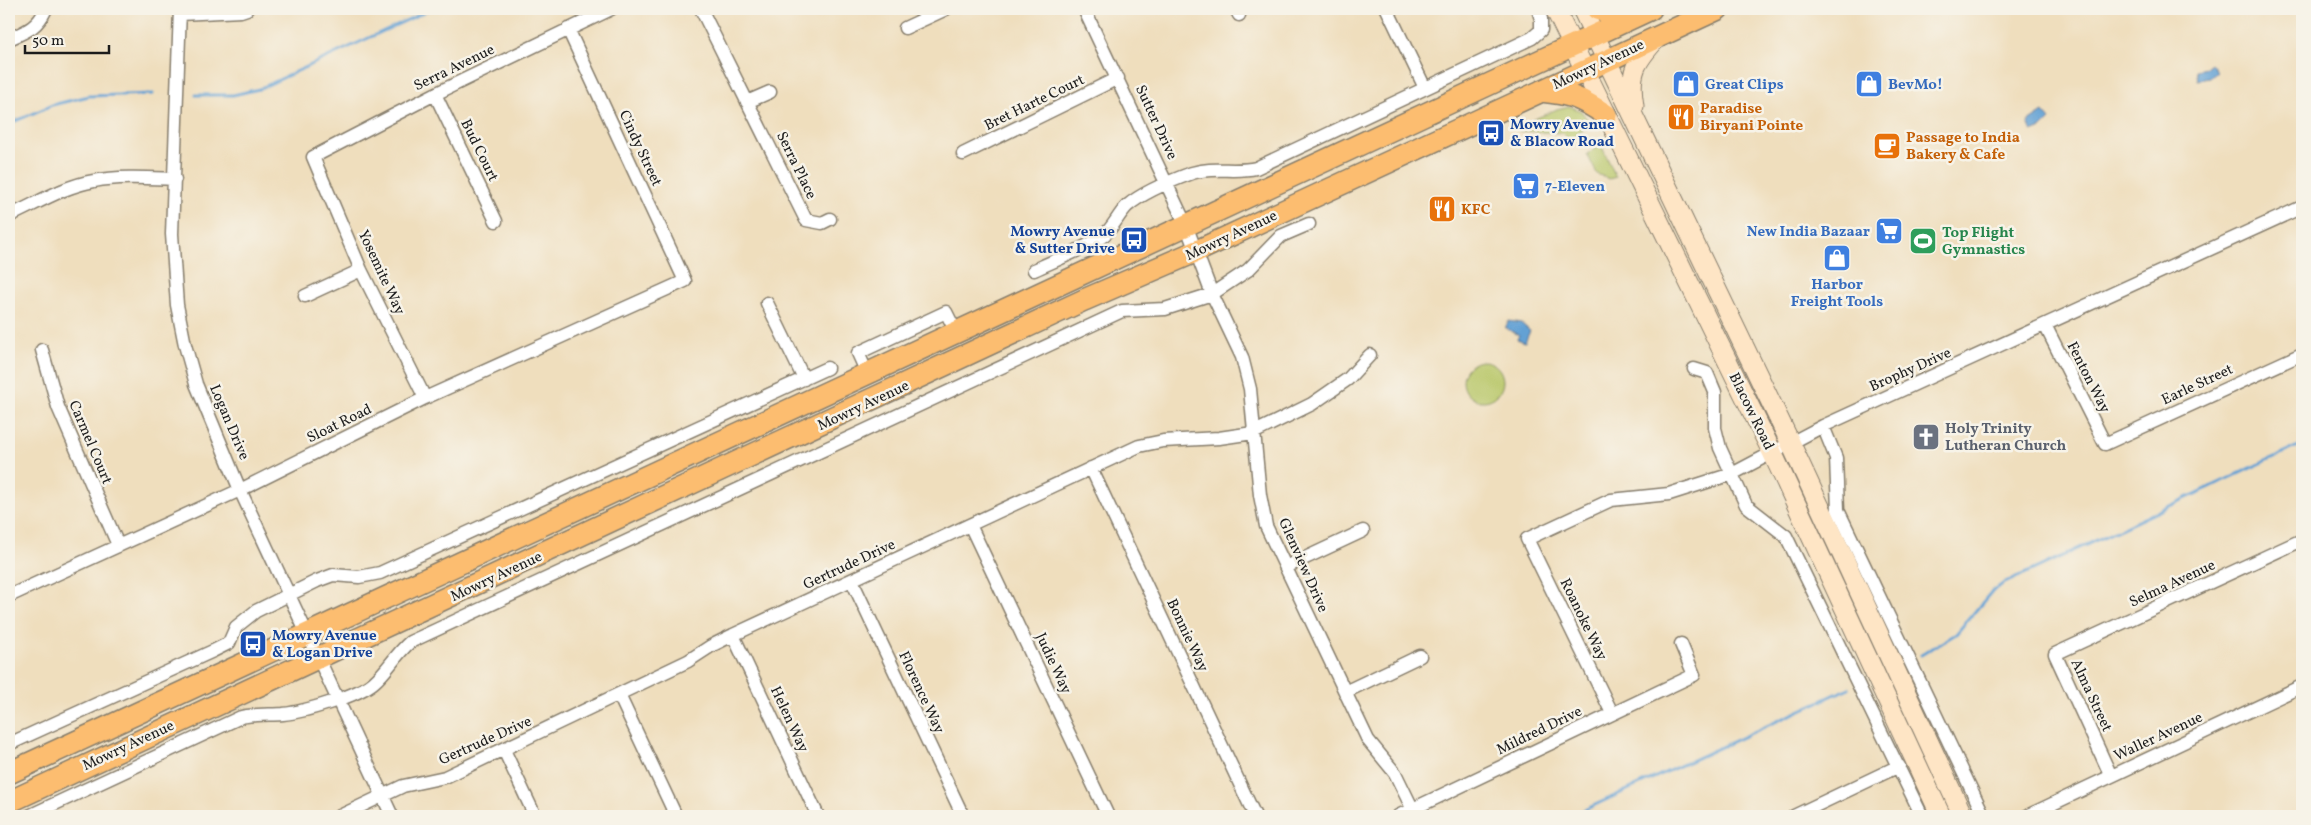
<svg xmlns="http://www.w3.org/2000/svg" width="2311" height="825" font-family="Vollkorn,serif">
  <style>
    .green { fill: #b9c76a; stroke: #6a7243 }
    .water { fill: #63a1d4; stroke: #405e78 }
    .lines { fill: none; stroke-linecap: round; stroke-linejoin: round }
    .stream { stroke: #63a1d4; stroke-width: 3 }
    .street-casing { stroke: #867d6c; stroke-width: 15 }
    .secondary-casing { stroke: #867d6c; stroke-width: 21 }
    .primary-casing { stroke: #867d6c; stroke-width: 24 }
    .street { stroke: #fff; stroke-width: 12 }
    .secondary { stroke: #fee5c5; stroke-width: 19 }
    .primary { stroke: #fcbd6f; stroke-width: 21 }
    .labels { text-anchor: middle; stroke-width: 5; stroke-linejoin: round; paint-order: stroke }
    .street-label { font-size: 15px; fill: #1c1c1c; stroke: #f7f3e8 }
    .shop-label { font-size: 15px; font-weight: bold; fill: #366cbe; stroke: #f7f3e8; text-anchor: start }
    .food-label { font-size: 15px; font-weight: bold; fill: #c56008; stroke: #f7f3e8; text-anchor: start }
    .transit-label { font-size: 15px; font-weight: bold; fill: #164399; stroke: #f7f3e8; text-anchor: start }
    .leisure-label { font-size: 15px; font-weight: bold; fill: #27864d; stroke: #f7f3e8; text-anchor: start }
    .worship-label { font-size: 15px; font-weight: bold; fill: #5b616d; stroke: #f7f3e8; text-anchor: start }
  </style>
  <rect width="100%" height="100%" fill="#f7f3e8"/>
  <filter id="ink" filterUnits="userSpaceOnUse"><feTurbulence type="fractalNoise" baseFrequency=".02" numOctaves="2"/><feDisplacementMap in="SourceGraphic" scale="10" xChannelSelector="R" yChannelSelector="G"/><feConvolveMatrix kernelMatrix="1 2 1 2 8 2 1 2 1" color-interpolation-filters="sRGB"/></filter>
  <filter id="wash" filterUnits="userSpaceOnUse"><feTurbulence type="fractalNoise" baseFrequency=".0096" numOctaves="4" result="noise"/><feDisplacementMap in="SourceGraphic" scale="20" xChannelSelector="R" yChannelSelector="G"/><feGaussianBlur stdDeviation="1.12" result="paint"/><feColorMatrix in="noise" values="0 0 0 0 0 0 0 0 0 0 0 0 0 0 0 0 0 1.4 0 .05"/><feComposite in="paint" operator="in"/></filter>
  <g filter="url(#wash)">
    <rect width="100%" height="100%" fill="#efdebd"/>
    <path class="green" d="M 1569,106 L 1581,111 L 1591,124 L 1570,140 L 1562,133 L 1519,131 L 1517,127 L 1557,109 Z
      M 1598,146 L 1602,147 L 1616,177 L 1609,179 L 1597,174 L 1587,154 Z
      M1463 381a20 20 0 1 1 40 0a20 20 0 1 1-40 0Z"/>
    <path class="water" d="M 2211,63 L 2217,71 L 2209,78 L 2198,80 L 2196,70 L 2205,68 Z
      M 2043,112 L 2050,120 L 2042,128 L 2032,132 L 2028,122 Z
      M 1509,321 L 1521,323 L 1530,331 L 1525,342 L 1517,339 L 1519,335 L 1505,328 Z"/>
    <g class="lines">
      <path class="stream" d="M 196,95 L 233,95 L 259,89 L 431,9
        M 9,124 L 52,105 L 89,96 L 153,94
        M 1921,655 L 1956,634 L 1993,590 L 2005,583 L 2302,444
        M 1571,816 L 1849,688"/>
    </g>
  </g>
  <g filter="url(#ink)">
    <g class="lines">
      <g class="street-casing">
        <path id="street" d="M 180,9 L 172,234 L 177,305 L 185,345 L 196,384 L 240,490 L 392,816
          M 701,9 L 806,220 L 822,223 L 830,219
          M 1084,9 L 1186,225 L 1212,294 L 1242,357 L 1250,389 L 1260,495 L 1266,526 L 1368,740 L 1395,773 L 1416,816
          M 1236,9 L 1239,15
          M 1387,9 L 1425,88
          M 180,14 L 241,11 L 247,9
          M 905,28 L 946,9
          M 9,39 C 27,31 37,28 46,9
          M 435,94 L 496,221
          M 747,102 L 770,92
          M 963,154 L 1118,78
          M 9,216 C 36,204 64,186 94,181 C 120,176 148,178 175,179
          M 1034,270 C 1053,261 1087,248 1103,236 C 1113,228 1118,215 1127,206 C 1142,193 1173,180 1192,173 C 1213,166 1235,173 1256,168 L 1532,38 L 1541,30 L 1541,19 L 1538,9
          M 305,296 L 361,270
          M 767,303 L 804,379
          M 2045,325 L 2105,444 L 2302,354
          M 42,350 L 58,407 L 118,545
          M 1694,369 L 1707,373 L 1715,392 L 1715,428 L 1720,448 L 1746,505 L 1786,536 L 1922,816
          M 867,373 L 858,353 L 946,312 L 956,332
          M 425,398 L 361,270 L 313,157 L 435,94 L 611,9
          M 1823,426 L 1836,458 L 1838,510 L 1984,816
          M 1091,468 L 1255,816
          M 970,525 L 1108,816
          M 1286,567 L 1363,531
          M 852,581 L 963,816
          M 9,596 L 240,490 L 425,398 L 685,281 L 568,29
          M 733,635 L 818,816
          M 1345,692 L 1420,656
          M 619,695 L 676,816
          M 1612,713 L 1527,539 L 1611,500 L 1669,494 L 1732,474 L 1823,426 L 2302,207
          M 9,744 L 213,651 L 229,643 L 236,627 L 256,611 L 317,581 L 333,575 L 359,577 L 380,573 L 827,368
          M 504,750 L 535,816
          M 2111,776 L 2055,654 L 2302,540
          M 29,816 L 241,717 C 255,714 269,715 283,714 C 304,712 358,696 374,682 C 388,670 396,654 410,642 L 1122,311 L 1165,309 L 1212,294 L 1248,270 L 1281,236 L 1309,224
          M 340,816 L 403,786 L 445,777 L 688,661 L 711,646 L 733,635 L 1139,446 L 1163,441 L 1219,438 L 1253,433 L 1312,404 L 1348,379 L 1370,355
          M 1398,816 L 1694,675 L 1681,644
          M 1794,816 L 1899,766
          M 2027,816 L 2302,686"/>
      </g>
      <g class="secondary-casing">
        <path id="secondary" d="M 1555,9 L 1772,452 L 1941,816
          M 1582,9 L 1790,442 L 1963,816
          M 1634,106 C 1628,72 1636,61 1658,37"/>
      </g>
      <g class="primary-casing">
        <path id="primary" d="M 1597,9 L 1612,14 L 1636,15
          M 1541,91 C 1571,94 1581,98 1606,115
          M 9,773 L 1651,9
          M 9,802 L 1084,300 L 1197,251 L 1718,9"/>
      </g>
      <use href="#street" class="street"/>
      <use href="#secondary" class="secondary"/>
      <use href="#primary" class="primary"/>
    </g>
  </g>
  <defs>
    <g id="shop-square" transform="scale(1.4375)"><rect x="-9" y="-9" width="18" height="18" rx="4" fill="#3f7fe0" stroke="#f7f3e8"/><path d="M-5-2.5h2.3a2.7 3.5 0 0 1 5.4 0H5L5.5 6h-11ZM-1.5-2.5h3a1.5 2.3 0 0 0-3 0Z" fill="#fff"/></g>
    <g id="restaurant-square" transform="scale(1.4375)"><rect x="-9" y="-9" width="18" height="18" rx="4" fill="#e8710a" stroke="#f7f3e8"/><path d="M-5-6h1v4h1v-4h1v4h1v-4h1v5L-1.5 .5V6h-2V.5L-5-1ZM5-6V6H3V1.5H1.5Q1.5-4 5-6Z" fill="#fff"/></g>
    <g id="bus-square" transform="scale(1.4375)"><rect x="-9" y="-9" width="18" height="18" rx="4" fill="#1a4fb4" stroke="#f7f3e8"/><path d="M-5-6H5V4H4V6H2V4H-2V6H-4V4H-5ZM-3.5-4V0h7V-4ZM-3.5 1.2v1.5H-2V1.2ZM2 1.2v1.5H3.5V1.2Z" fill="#fff"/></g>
    <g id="cafe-square" transform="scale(1.4375)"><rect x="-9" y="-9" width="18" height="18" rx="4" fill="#e8710a" stroke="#f7f3e8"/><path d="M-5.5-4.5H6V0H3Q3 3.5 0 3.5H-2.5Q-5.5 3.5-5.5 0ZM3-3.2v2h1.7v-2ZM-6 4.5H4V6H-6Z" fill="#fff"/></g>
    <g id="supermarket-square" transform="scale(1.4375)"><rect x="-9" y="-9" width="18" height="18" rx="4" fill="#3f7fe0" stroke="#f7f3e8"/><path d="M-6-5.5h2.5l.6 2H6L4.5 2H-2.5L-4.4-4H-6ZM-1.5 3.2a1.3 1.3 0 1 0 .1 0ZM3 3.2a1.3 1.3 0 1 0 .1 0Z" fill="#fff"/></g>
    <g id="stadium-square" transform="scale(1.4375)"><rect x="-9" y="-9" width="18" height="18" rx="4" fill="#2e9e5b" stroke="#f7f3e8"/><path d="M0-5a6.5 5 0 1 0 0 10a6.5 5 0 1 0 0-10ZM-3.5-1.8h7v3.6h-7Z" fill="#fff"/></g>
    <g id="church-square" transform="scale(1.4375)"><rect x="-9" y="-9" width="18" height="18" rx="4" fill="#6b7280" stroke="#f7f3e8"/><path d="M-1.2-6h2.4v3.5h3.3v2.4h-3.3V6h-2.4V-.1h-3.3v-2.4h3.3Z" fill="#fff"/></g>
  </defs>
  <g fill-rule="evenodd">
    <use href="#shop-square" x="1686" y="84"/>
    <use href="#shop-square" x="1869" y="84"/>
    <use href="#restaurant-square" x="1681" y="117"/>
    <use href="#bus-square" x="1491" y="133"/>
    <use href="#cafe-square" x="1887" y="146"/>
    <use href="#supermarket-square" x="1526" y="186"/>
    <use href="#restaurant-square" x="1442" y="209"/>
    <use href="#supermarket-square" x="1889" y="231"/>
    <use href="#bus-square" x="1134" y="240"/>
    <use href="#stadium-square" x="1923" y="241"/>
    <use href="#shop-square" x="1837" y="258"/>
    <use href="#church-square" x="1926" y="437"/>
    <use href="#bus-square" x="253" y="644"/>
  </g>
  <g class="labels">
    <g class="street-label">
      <text transform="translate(1598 64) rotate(-25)" y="5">Mowry Avenue</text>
      <text transform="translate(454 67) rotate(-26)" y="5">Serra Avenue</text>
      <text transform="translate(1034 102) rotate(-26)" y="5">Bret Harte Court</text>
      <text transform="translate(1157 122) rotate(65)" y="5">Sutter Drive</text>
      <text transform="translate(641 148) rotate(65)" y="5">Cindy Street</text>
      <text transform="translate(480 150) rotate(64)" y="5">Bud Court</text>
      <text transform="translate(797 165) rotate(64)" y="5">Serra Place</text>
      <text transform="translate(1231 235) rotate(-25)" y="5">Mowry Avenue</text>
      <text transform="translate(382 272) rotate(65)" y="5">Yosemite Way</text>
      <text transform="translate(1910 369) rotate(-24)" y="5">Brophy Drive</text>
      <text transform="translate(2089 377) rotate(63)" y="5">Fenton Way</text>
      <text transform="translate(2197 384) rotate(-25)" y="5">Earle Street</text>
      <text transform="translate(863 405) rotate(-25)" y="5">Mowry Avenue</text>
      <text transform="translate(1752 411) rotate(64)" y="5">Blacow Road</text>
      <text transform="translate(230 422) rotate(67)" y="5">Logan Drive</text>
      <text transform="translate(339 423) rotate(-26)" y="5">Sloat Road</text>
      <text transform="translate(91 442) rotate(67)" y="5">Carmel Court</text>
      <text transform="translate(849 564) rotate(-25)" y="5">Gertrude Drive</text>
      <text transform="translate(1304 565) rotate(66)" y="5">Glenview Drive</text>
      <text transform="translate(496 576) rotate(-25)" y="5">Mowry Avenue</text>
      <text transform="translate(2172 583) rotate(-25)" y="5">Selma Avenue</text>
      <text transform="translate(1584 619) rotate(64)" y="5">Roanoke Way</text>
      <text transform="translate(1188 635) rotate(65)" y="5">Bonnie Way</text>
      <text transform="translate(1054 663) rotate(65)" y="5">Judie Way</text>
      <text transform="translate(922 692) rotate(65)" y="5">Florence Way</text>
      <text transform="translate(2092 695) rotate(65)" y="5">Alma Street</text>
      <text transform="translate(790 719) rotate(65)" y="5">Helen Way</text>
      <text transform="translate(1539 730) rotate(-26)" y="5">Mildred Drive</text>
      <text transform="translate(2158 736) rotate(-25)" y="5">Waller Avenue</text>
      <text transform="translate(485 740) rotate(-24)" y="5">Gertrude Drive</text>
      <text transform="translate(128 745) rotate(-25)" y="5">Mowry Avenue</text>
    </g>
    <g class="shop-label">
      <text x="1705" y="89">Great Clips</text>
      <text x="1888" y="89">BevMo!</text>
      <text x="1545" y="191">7-Eleven</text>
      <text x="1870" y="236" text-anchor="end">New India Bazaar</text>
      <text x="1837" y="289" text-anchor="middle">Harbor<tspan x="1837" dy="17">Freight Tools</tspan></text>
    </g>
    <g class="food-label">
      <text x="1700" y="113">Paradise<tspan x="1700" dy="17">Biryani Pointe</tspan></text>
      <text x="1906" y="142">Passage to India<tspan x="1906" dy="17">Bakery &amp; Cafe</tspan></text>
      <text x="1461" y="214">KFC</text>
    </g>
    <g class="transit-label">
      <text x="1510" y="129">Mowry Avenue<tspan x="1510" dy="17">&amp; Blacow Road</tspan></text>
      <text x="1115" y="236" text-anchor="end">Mowry Avenue<tspan x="1115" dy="17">&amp; Sutter Drive</tspan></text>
      <text x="272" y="640">Mowry Avenue<tspan x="272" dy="17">&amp; Logan Drive</tspan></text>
    </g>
    <g class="leisure-label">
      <text x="1942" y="237">Top Flight<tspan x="1942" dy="17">Gymnastics</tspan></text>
    </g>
    <g class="worship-label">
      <text x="1945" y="433">Holy Trinity<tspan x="1945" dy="17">Lutheran Church</tspan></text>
    </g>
  </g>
  <rect width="2311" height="825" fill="none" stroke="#f7f3e8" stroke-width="30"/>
  <path d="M25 45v8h84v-8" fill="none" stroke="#1c1c1c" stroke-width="2.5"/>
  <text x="32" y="45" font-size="15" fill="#1c1c1c" stroke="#f7f3e8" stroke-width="4" paint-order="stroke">50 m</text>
</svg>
